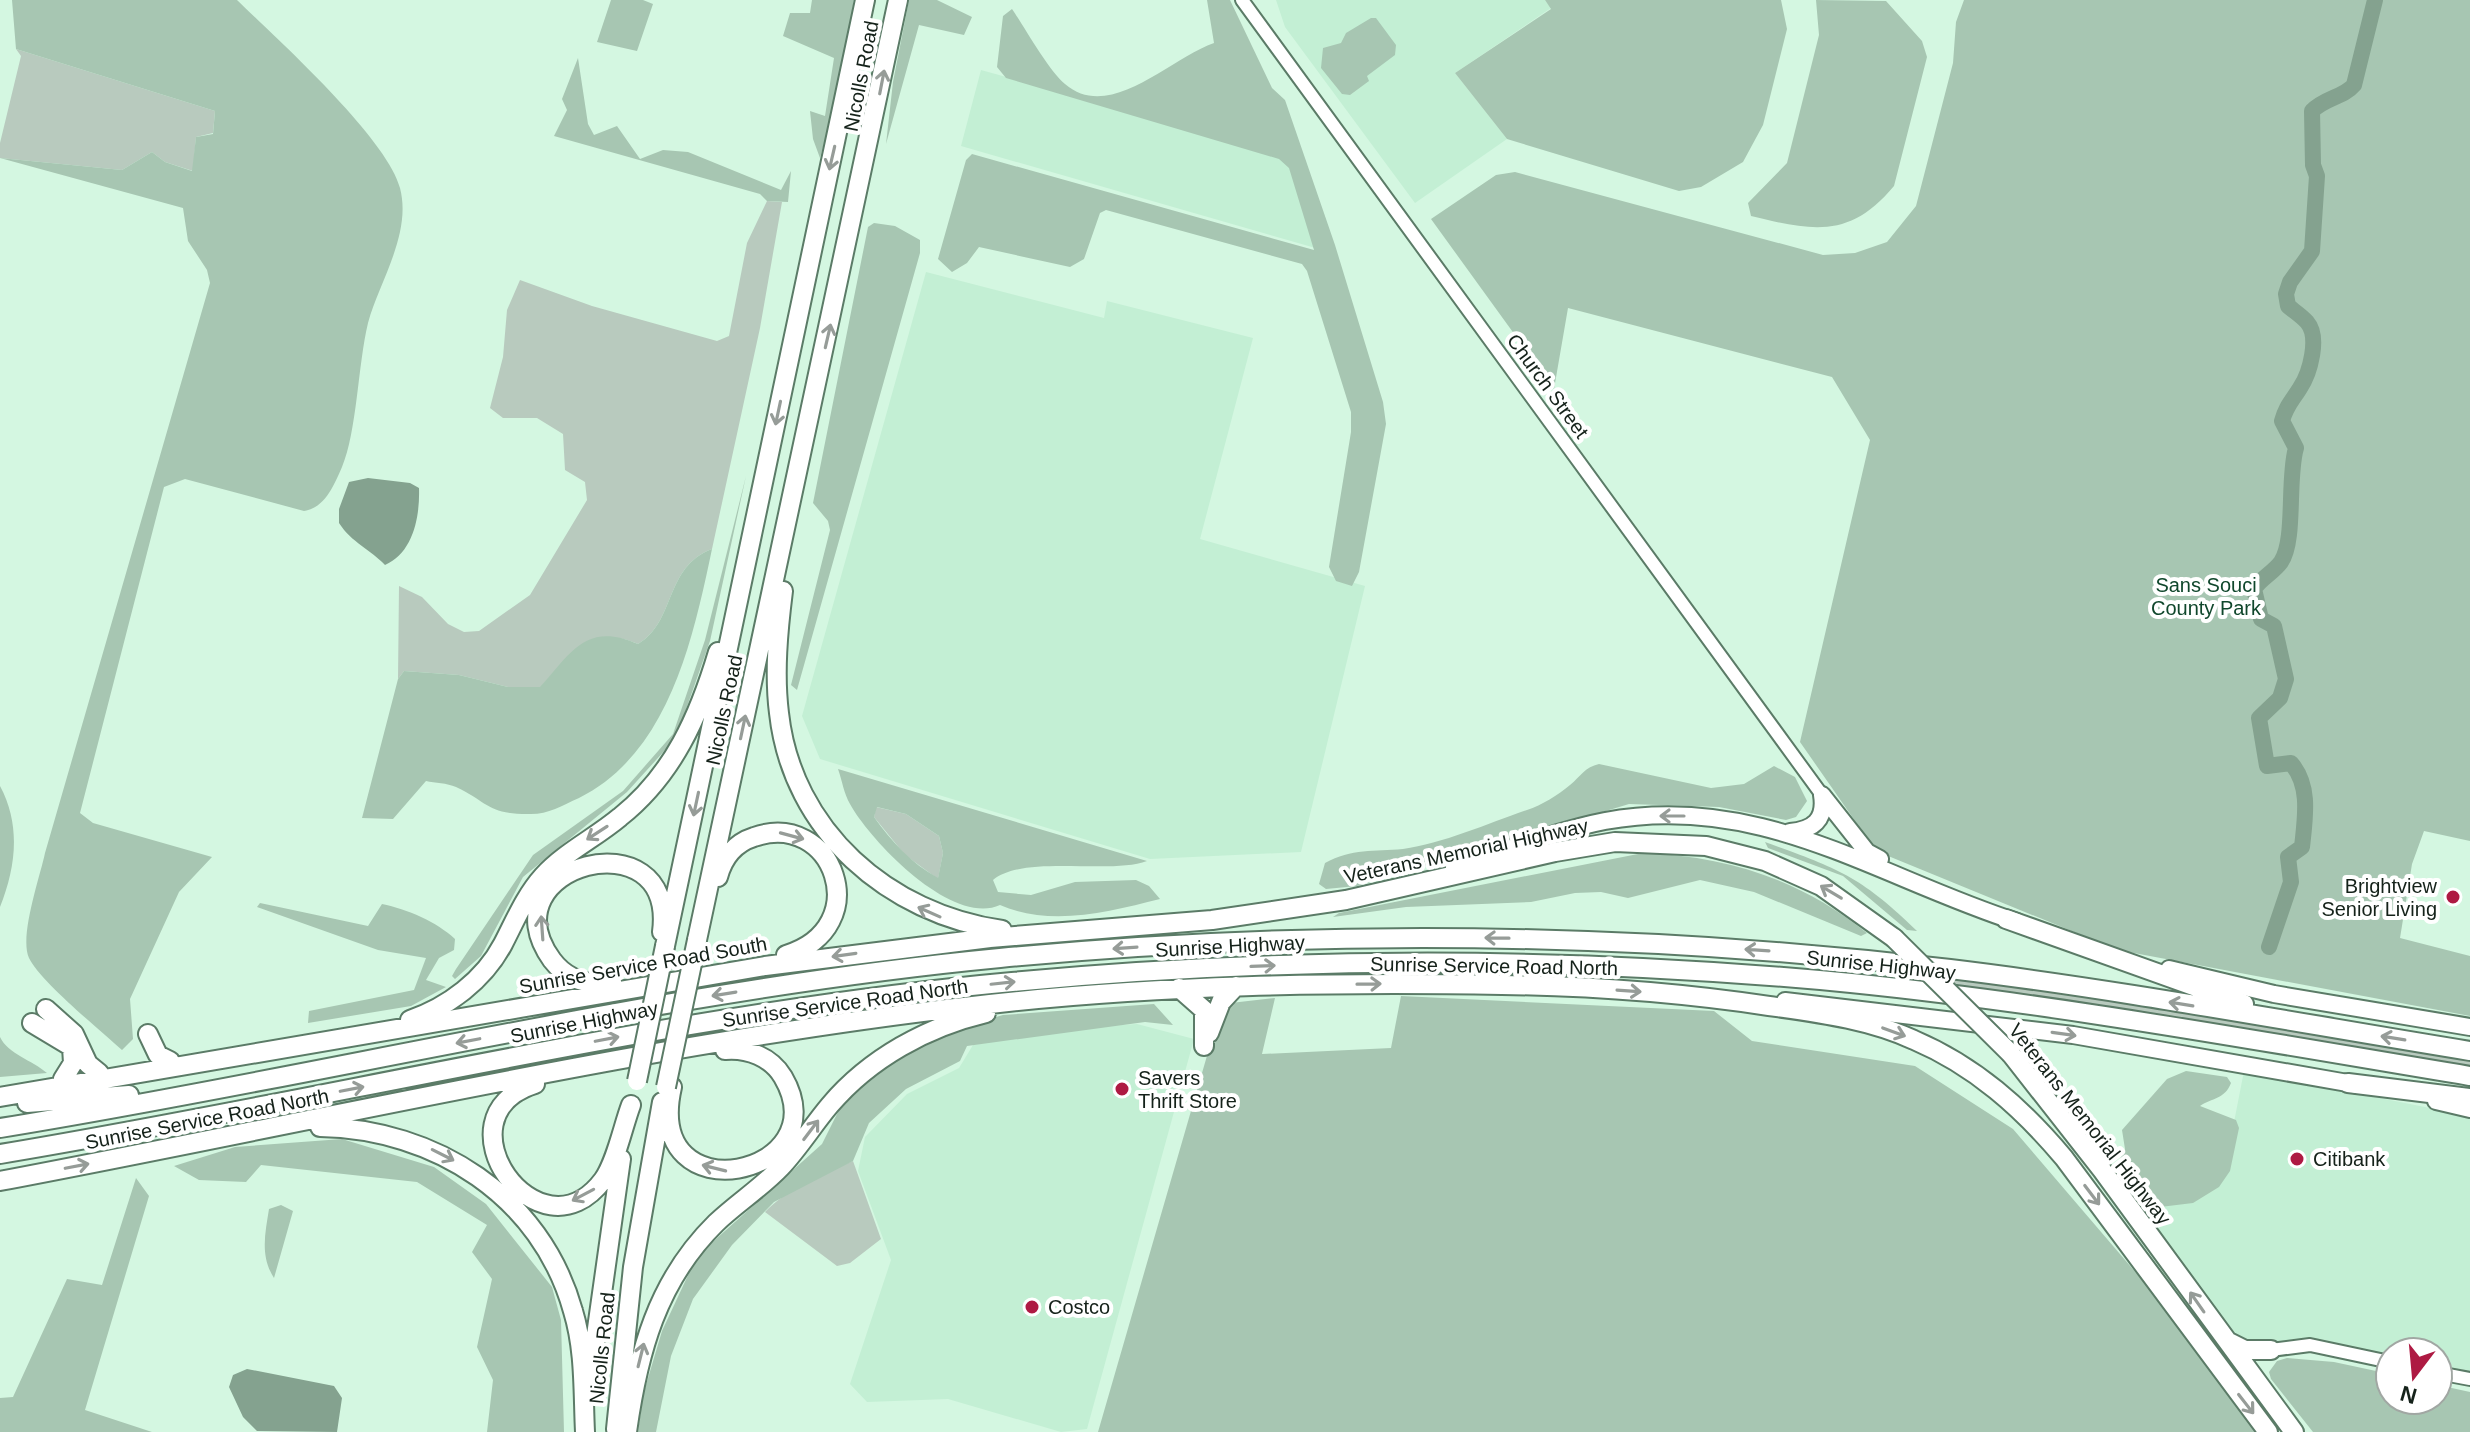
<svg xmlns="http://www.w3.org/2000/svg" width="2470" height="1432" font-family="Arial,sans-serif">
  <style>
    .built { fill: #c3efd4 }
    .green { fill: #b8cabe }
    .forest { fill: #a7c6b2; fill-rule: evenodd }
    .water { fill: #84a28f }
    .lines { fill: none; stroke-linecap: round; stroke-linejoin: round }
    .river { stroke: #84a28f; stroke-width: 16 }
    .minor-casing { stroke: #5b7b67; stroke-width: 16 }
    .major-casing { stroke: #5b7b67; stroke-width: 20 }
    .highway-casing { stroke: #5b7b67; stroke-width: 22 }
    .minor { stroke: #fff; stroke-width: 12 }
    .major { stroke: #fff; stroke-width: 16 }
    .highway { stroke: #fff; stroke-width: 18 }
    .highway-bridge-casing { stroke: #5b7b67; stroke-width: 22; stroke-linecap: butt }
    .highway-bridge { stroke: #fff; stroke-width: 18 }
    .oneway { stroke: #969c98 }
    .poi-dot { fill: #ae1a43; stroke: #fff; stroke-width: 3 }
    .labels { text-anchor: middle; stroke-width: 8; stroke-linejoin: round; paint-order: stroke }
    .street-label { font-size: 20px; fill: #15221a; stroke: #fff }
    .park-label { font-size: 20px; fill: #10472c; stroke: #fff }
    .poi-label { font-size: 20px; fill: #15221a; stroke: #fff; text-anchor: start }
  </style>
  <rect width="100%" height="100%" fill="#d4f7e1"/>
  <path class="built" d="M 1276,0 L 1545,0 L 1551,8 L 1455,73 L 1507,139 L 1415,203 L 1285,27 Z
    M 981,70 L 1295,158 L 1319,249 L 961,146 Z
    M 926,272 L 1104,318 L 1107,301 L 1253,338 L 1200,539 L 1365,586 L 1301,852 L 1150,859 L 820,759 L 802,716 Z
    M 1137,1024 L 1194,1039 L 1087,1429 L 1061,1432 L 948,1399 L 867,1402 L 850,1384 L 891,1260 L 858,1171 L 865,1137 L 907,1094 L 959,1068 L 973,1045 L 1060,1029 Z
    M 2244,1071 L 2470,1116 L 2470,1379 L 2438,1373 L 2438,1352 L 2390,1352 L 2390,1362 L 2309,1345 L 2245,1350 L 2139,1221 L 2227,1158 Z"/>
  <path class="green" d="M 16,49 L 215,111 L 213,133 L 196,137 L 193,171 L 165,162 L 152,152 L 122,170 L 0,158 L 0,143 L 21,56 Z
    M 767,201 L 782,202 L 760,328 L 712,549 C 664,567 676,622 638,644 C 592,623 568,656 540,688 L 508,687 L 459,675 L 404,671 L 398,679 L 399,586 L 422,597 L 448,624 L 464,632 L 479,631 L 530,595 L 587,500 L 585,482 L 565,470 L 563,434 L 537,418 L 503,418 L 490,408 L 503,357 L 507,310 L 520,280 L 592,306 L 717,341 L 729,336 L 747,243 Z
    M 876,807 L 906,814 L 939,836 L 943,853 L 938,879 L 905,855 L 874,817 Z
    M 1946,976 L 2470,1057 L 2470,1066 L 1952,986 Z
    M 853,1161 L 881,1239 L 850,1263 L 837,1266 L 765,1212 C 787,1189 823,1173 853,1161 Z"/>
  <path class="forest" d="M 12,0 L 237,0 C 277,39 387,138 400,188 C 412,234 379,282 368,323 C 358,364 357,432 342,467 C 334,485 325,508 304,511 L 185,479 L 164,487 L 80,813 L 93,823 L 212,857 L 179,892 L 130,999 L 133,1039 L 122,1050 C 101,1031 40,981 29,958 C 19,936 40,877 45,853 L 210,283 L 207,270 L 188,241 L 183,208 L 0,158 L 122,170 L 152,152 L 165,162 L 192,171 L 196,137 L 213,134 L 215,111 L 16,49 Z
    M 611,0 L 643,0 L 653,4 L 637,51 L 597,42 Z
    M 812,0 L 854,0 L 836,99 L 820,158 L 813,139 L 810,111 L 825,116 L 834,58 L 783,36 L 790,13 L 810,13 Z
    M 909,0 L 937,0 L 972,17 L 964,35 L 919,25 L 886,144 L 893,82 Z
    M 1207,0 L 1230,0 L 1272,88 L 1285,100 L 1335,245 L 1383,402 L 1386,424 L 1359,572 L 1352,586 L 1336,581 L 1329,567 L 1351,432 L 1351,412 L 1307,271 L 1302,264 L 1106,210 L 1100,213 L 1084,259 L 1070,267 L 979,247 L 967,263 L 952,272 L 938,259 L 966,160 L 972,154 L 1314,250 L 1289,168 L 1279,159 L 1006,78 L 997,67 L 1003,16 L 1012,9 C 1025,28 1049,71 1065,84 C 1110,123 1170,58 1214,43 Z
    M 1545,0 L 1781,0 L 1787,29 L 1763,125 L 1743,162 L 1701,187 L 1679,191 L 1507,139 L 1455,73 L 1551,9 Z
    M 1816,0 L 1886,1 L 1922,41 L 1927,57 L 1894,186 C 1850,239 1813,231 1751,216 L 1748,203 L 1787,163 L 1819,35 Z
    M 1964,0 L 2470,0 L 2470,841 L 2424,831 L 2412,864 L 2400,938 L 2470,956 L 2470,1016 L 2118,950 L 1876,851 L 1800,742 L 1870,440 L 1832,377 L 1568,308 L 1554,389 L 1431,219 L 1496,175 L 1515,172 L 1823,255 L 1855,253 L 1887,242 L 1916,206 L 1953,63 L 1956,22 Z
    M 1371,18 L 1376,18 L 1396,45 L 1395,55 L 1367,76 L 1369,81 L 1350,95 L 1342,94 L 1321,68 L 1323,48 L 1341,43 L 1346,33 Z
    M 578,58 L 588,124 L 594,135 L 617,126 L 640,159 L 663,150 L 688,152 L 781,190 L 791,171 L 788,202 L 767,201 L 760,194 L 554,136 L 567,110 L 562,99 Z
    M 874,223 L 895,226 L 920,240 L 920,253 L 797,690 L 791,685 L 830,530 L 828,521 L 813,503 L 868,227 Z
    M 746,476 L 710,641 L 676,738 L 627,792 L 523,877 L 481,956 L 455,979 L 452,976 L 456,969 L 533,855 L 623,791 L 673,734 L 705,640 Z
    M 712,549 C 693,639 669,753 579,798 C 561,806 547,815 528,814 C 487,814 488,802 456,787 C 447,783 435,783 426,781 L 393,819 L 362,818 L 398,679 L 404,671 L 459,675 L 508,687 L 540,687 C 571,653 586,621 638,644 C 676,622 664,567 712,549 Z
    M 1599,764 L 1711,788 L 1744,784 L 1774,766 L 1795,777 L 1807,801 L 1796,817 L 1786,820 L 1719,807 L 1629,804 L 1357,886 L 1326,889 L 1319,884 L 1325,863 C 1352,848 1374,852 1403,849 C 1442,844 1489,823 1527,810 C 1542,805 1558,795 1570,785 C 1581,776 1585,767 1599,764 Z
    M 838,769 L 1147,861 C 1110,875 1024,854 993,880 L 998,892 L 1031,895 L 1075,882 L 1136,880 L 1149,886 L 1160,899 C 1108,912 1051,927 1000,905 C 953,927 871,842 850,804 C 844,794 842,780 838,769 ZM 877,807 L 906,814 L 939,836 L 943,853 L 938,878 C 911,863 892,842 874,817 Z
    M 0,786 C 21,825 16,867 0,907 Z
    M 1765,842 C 1837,868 1861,876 1917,931 L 1907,930 L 1843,876 L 1768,848 Z
    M 1643,853 C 1728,856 1801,880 1867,933 L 1861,936 L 1754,892 L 1700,880 L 1628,898 L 1601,892 L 1575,893 L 1531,902 L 1406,907 L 1333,917 L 1339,913 Z
    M 260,903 L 368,926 L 382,904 C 407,909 437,922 455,939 L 454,950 L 439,958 L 426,980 L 446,987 L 411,1006 L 308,1023 L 309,1011 L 414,990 L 426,958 L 378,950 L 257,907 Z
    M 1401,996 L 1714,1011 L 1752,1041 L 1915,1066 L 2013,1129 L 2149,1288 L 2256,1432 L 1098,1432 L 1222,1004 L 1275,998 L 1262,1054 L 1391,1048 Z
    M 1154,1004 L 1173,1025 L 1145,1022 L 967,1046 L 960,1061 L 906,1089 L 869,1123 L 853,1161 L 774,1202 L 732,1245 L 693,1299 L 671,1356 L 656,1432 L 638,1432 L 643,1395 L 662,1331 L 697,1256 L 822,1144 L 841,1106 L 885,1064 L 947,1031 L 1003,1015 Z
    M 0,1037 C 8,1054 32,1060 47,1073 L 0,1077 Z
    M 2186,1071 L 2227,1077 L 2231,1083 C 2225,1099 2212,1098 2200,1106 L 2236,1120 L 2239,1128 L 2230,1171 L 2219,1187 L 2193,1203 L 2160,1207 C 2142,1194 2136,1172 2119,1161 L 2125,1149 L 2122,1130 L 2167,1079 Z
    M 342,1139 L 434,1167 L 486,1204 L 552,1287 L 561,1320 L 564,1432 L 487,1432 L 493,1380 L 477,1347 L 492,1279 L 472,1252 L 487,1225 L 417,1182 L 261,1165 L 246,1182 L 199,1180 L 174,1166 L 235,1147 Z
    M 136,1178 L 149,1196 L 85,1410 L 152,1432 L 0,1432 L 0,1398 L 13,1397 L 67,1279 L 102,1285 Z
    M 281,1205 L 293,1211 L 274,1278 C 260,1256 265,1234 269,1209 Z
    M 2287,1358 L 2334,1362 L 2390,1374 L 2390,1400 L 2438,1400 L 2438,1385 L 2470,1392 L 2470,1432 L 2313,1432 L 2271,1379 L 2269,1372 L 2277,1361 Z"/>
  <path class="water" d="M 368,478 L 410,483 L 419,488 C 420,517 413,553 385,565 C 370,549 352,543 339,523 L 339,509 L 349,482 Z
    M 247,1369 L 334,1386 L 342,1398 L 337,1432 L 257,1431 L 243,1417 L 229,1387 L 233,1375 Z"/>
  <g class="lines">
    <path class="river" d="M 2269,947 L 2291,882 L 2288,857 L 2302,847 C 2305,818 2311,786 2291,763 L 2267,766 L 2259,718 L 2280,698 L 2286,679 L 2274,626 L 2261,619 L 2254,589 C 2261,578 2273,573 2281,562 C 2296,540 2287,478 2296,448 L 2282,421 C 2286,406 2292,401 2300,388 C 2310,373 2320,337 2307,322 C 2302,316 2294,311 2288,306 L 2286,294 L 2290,282 L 2312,251 L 2317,176 L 2313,165 L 2312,111 C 2324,98 2344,97 2354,85 L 2375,0"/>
    <g class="minor-casing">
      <path id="minor" d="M 1242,0 L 1822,795
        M 2271,1350 L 2310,1345 L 2390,1362
        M 2438,1373 L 2470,1379"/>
    </g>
    <g class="major-casing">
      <path id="major" d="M 1822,795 L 1867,852 L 1880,859
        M 1790,832 C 1813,830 1826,820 1822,795
        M 1454,867 C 1505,852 1554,831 1605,821 C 1761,792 1877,877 2017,922
        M 2169,969 L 2274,994 L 2470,1027
        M 1785,1001 L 2073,1035 L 2359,1085
        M 2436,1101 L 2470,1109"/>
    </g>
    <g class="highway-casing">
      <path id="highway" d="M 783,591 C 778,631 774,673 779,713 C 792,831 889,914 1002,930
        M 718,877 C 723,858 735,843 754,837 C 833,809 877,927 786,955
        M 2006,919 L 2244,1004
        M 697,940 L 898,0
        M 665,946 L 865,0
        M 612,982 C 589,986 567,980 552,960 C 483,865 677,814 662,932
        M 1179,988 L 1204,1010 L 1204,1046
        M 46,1009 L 74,1034 L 88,1064 L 99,1073
        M 410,1020 C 448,1007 484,980 503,944 C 515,921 525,896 543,876 C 565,852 595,838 620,817 C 673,775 699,716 718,652
        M 32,1023 L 72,1047 L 73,1063 L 63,1079
        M 1209,1033 L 1221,1002 L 1236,986
        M 148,1034 L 158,1055 L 170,1061
        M 2011,1054 L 2102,1170 L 2294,1432
        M 2348,1083 L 2470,1098
        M 535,1084 C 433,1116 539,1265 603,1180 C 616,1162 623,1126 631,1105
        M 672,1087 C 642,1219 841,1176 783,1077 C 771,1057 748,1048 725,1050
        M 0,1097 L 765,966 L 990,938 L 1212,920 L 1346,900 L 1555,852 L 1615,842 L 1706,846 L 1765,861 L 1821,886 L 1894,938
        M 27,1103 L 129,1095
        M 320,1127 C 435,1129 541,1196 573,1311 C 585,1350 583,1391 585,1432
        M 0,1128 C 334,1074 663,990 1000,958 C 1316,928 1635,932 1950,969 C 2124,990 2297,1023 2470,1051
        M 0,1154 C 338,1098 671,1013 1012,982 C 1291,956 1572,956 1851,983 C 2058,1004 2264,1042 2470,1076
        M 0,1181 C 329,1119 657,1041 990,1004 C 1160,985 1331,982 1502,985 C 1592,986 1681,993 1769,1006 C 1818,1013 1868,1019 1914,1040 C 1975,1066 2022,1108 2064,1158 L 2268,1432
        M 2229,1342 L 2245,1350 L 2271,1350
        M 591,1371 L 621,1159
        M 616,1429 L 633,1267 L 662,1102
        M 627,1432 C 638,1353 657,1281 716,1223 C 737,1203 761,1188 781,1167 C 799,1148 813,1125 830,1105 C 870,1058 927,1027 986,1013"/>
    </g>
    <use href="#minor" class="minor"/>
    <use href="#major" class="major"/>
    <use href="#highway" class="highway"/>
    <g class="highway-bridge-casing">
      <path id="highway-bridge" d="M 1894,938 L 2011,1054
        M 637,1081 L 665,946
        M 666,1087 L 697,940"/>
    </g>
    <use href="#highway-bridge" class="highway-bridge"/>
  </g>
  <defs><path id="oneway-shaft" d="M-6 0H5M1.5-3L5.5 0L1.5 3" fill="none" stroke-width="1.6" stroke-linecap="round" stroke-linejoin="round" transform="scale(2)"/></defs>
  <g class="oneway">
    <use href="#oneway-shaft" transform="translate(882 82) rotate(-79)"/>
    <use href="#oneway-shaft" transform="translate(832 158) rotate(103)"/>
    <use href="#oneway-shaft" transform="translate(828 336) rotate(-77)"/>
    <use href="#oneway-shaft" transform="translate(778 413) rotate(102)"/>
    <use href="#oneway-shaft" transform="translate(743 727) rotate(-78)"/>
    <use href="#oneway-shaft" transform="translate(696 804) rotate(102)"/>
    <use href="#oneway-shaft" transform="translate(1672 816) rotate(180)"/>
    <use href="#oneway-shaft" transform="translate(597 833) rotate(147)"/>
    <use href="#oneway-shaft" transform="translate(792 836) rotate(15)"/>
    <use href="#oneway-shaft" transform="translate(1831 892) rotate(-149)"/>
    <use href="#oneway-shaft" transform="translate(929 912) rotate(-156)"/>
    <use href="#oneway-shaft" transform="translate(542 928) rotate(-94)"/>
    <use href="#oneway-shaft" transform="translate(1497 938) rotate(-179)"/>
    <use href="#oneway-shaft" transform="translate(1125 948) rotate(176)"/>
    <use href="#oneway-shaft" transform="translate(1757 950) rotate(-176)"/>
    <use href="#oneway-shaft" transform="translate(844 955) rotate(172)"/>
    <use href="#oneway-shaft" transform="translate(1263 966) rotate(-2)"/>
    <use href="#oneway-shaft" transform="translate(1003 983) rotate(-6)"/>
    <use href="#oneway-shaft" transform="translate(1369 984) rotate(-1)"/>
    <use href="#oneway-shaft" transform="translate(1629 991) rotate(4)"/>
    <use href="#oneway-shaft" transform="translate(724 994) rotate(171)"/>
    <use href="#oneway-shaft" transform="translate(2181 1004) rotate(-171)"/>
    <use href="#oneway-shaft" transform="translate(1894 1032) rotate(20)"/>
    <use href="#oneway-shaft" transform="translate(2064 1034) rotate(8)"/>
    <use href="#oneway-shaft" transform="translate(2393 1038) rotate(-171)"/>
    <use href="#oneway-shaft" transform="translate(607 1039) rotate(-11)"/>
    <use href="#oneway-shaft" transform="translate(468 1041) rotate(169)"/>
    <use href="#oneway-shaft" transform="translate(352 1089) rotate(-11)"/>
    <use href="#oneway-shaft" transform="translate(811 1130) rotate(-53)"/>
    <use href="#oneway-shaft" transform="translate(443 1155) rotate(27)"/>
    <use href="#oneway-shaft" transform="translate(77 1166) rotate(-11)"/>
    <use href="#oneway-shaft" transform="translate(714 1168) rotate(-166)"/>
    <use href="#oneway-shaft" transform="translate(583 1195) rotate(152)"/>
    <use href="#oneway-shaft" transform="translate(2092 1195) rotate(53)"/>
    <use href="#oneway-shaft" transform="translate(2197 1302) rotate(-125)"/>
    <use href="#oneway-shaft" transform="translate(641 1355) rotate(-76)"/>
    <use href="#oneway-shaft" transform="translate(2246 1404) rotate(52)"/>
  </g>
  <g class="poi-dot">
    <circle cx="2453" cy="897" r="8"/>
    <circle cx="1122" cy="1089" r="8"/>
    <circle cx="2297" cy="1159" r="8"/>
    <circle cx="1032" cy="1307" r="8"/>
  </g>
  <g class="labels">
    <g class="street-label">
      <text transform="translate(861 76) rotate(-79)" y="7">Nicolls Road</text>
      <text transform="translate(1548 386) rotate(54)" y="7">Church Street</text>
      <text transform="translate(724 710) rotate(-78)" y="7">Nicolls Road</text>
      <text transform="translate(1466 851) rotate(-12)" y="7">Veterans Memorial Highway</text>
      <text transform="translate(1230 946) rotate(-3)" y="7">Sunrise Highway</text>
      <text transform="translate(643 965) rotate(-10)" y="7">Sunrise Service Road South</text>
      <text transform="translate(1881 965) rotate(6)" y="7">Sunrise Highway</text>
      <text transform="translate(1494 966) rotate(1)" y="7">Sunrise Service Road North</text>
      <text transform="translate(845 1003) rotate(-8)" y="7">Sunrise Service Road North</text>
      <text transform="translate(584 1022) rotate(-11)" y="7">Sunrise Highway</text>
      <text transform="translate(207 1119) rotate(-11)" y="7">Sunrise Service Road North</text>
      <text transform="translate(2090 1124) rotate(52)" y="7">Veterans Memorial Highway</text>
      <text transform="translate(602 1348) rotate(-84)" y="7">Nicolls Road</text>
    </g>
    <g class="park-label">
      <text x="2206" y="592">Sans Souci<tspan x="2206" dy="23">County Park</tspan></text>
    </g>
    <g class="poi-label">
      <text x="2437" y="893" text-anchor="end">Brightview<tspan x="2437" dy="23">Senior Living</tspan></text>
      <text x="1138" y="1085">Savers<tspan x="1138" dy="23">Thrift Store</tspan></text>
      <text x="2313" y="1166">Citibank</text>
      <text x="1048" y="1314">Costco</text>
    </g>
  </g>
  <g transform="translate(2414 1376) rotate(196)"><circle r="38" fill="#ffffff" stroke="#a1a7a3" stroke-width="2"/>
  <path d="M0-6L14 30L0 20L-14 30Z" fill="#ae1a43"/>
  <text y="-12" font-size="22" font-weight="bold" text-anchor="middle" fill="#15221a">N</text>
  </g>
</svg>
